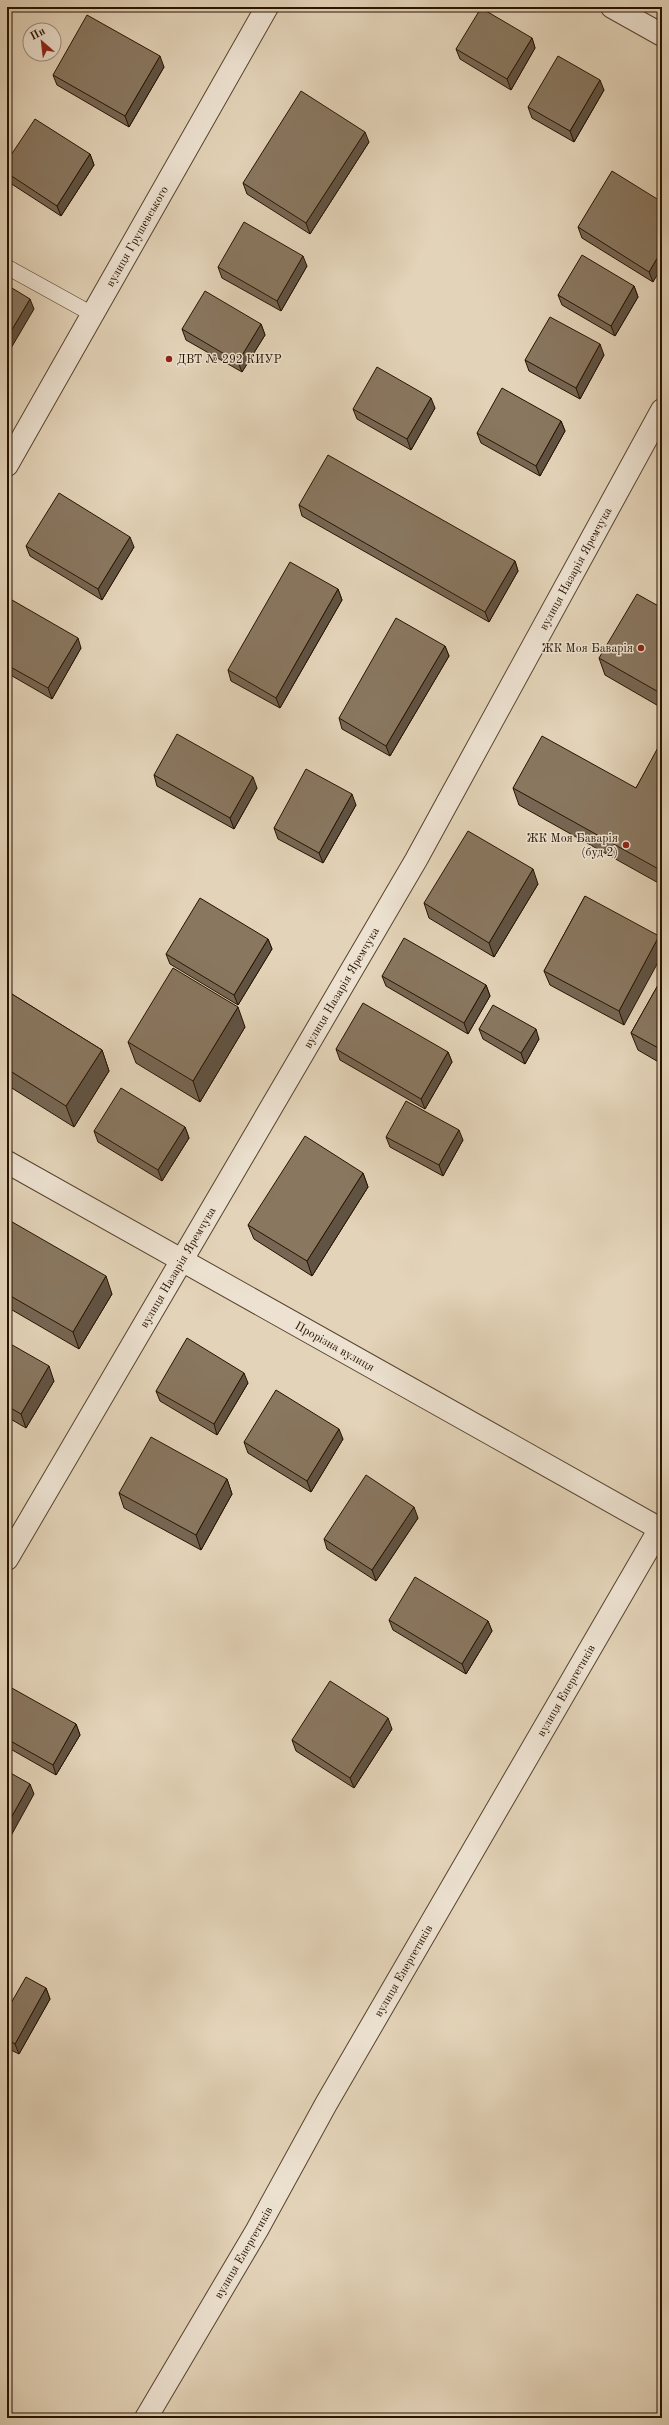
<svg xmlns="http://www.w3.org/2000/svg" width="669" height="2425" font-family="'Old Standard TT',serif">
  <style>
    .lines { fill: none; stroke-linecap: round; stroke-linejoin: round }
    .lane-casing { stroke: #57432e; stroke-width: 16 }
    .street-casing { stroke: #57432e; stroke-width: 24 }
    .lane { stroke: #ede2d1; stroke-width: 15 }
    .street { stroke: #ede2d1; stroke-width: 22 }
    .wall { fill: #766653; stroke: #281300 }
    .shaded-wall { fill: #605343; stroke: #281300 }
    .building { fill: #897760; stroke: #281300 }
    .poi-dot { fill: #8f2418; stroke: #ede2d1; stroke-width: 1.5 }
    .labels { text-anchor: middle; stroke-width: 3; stroke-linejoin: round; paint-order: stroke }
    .street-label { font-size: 12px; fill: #281300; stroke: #ede2d1 }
    .poi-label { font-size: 12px; fill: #281300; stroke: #ede2d1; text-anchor: end }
  </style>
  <rect width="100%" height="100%" fill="#e3d3b8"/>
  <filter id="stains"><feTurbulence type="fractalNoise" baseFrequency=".005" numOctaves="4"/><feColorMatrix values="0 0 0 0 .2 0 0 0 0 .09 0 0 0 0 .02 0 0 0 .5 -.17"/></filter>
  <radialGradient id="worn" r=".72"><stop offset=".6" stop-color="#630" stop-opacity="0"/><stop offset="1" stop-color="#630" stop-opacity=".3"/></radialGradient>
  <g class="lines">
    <g class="lane-casing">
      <path id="lane" d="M 7,267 L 92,314"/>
    </g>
    <g class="street-casing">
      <g id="street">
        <path d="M 612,7 L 662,35"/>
        <path id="s1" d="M 7,465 L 267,7"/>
        <path id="s2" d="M 7,1162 L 662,1530"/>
        <path id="s3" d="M 7,1559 L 416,860 L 662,410"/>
        <path id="s4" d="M 146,2418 L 257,2230 L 326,2104 L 662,1525"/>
      </g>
    </g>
    <use href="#lane" class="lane"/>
    <use href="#street" class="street"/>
  </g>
  <path class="wall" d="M 532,38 L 535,48 L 511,90 L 460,59 L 456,49 Z
    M 164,67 L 129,127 L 57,85 L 53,75 Z
    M 604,90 L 574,142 L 532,118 L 528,107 Z
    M 369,142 L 310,234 L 247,194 L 243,183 Z
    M 90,154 L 94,165 L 61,216 L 7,181 L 7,161 Z
    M 662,202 L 653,282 L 582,238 L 578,227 Z
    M 307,266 L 281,311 L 222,278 L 218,267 Z
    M 634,286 L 638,297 L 615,336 L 562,305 L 558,295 Z
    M 261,324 L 265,335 L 242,372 L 186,340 L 182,329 Z
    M 604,355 L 580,399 L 529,371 L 525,360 Z
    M 435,408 L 411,450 L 357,419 L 353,409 Z
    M 561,421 L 565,431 L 540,476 L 481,443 L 477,433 Z
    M 299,505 L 515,561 L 518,571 L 489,622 L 302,516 Z
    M 26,546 L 134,547 L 102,600 L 30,556 Z
    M 338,589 L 342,600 L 280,708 L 231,681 L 228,670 Z
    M 662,608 L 662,708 L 605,675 L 599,658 Z
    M 7,609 L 81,648 L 52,699 L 7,673 Z
    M 445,646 L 449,656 L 390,756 L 342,729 L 339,718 Z
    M 662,742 L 662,885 L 519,805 L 513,788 L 636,788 Z
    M 154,775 L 257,788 L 234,829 L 157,786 Z
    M 356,805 L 323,863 L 278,839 L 274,828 Z
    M 538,884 L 494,957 L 429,918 L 424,903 Z
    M 585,896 L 624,1025 L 550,985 L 544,971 Z
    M 268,939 L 272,949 L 238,1005 L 170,964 L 166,954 Z
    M 382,976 L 486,985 L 490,996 L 468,1034 L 386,986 Z
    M 662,978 L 662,1064 L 638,1050 L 631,1033 Z
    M 7,991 L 102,1050 L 109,1071 L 74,1127 L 7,1085 Z
    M 245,1027 L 200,1102 L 136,1063 L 128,1042 Z
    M 479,1029 L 539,1039 L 525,1064 L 483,1039 Z
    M 336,1049 L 448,1052 L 452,1062 L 425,1109 L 340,1060 Z
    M 185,1127 L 189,1138 L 162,1181 L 98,1142 L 94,1131 Z
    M 386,1137 L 463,1140 L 443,1176 L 390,1147 Z
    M 363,1173 L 368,1187 L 312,1276 L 254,1239 L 248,1225 Z
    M 7,1219 L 112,1294 L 79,1349 L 7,1307 Z
    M 7,1342 L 54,1381 L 26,1428 L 7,1417 Z
    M 248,1383 L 217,1435 L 160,1401 L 156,1391 Z
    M 343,1439 L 311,1492 L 248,1453 L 244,1442 Z
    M 227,1479 L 232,1494 L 201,1550 L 124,1508 L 119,1493 Z
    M 418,1518 L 376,1581 L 327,1549 L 324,1539 Z
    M 389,1620 L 488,1621 L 492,1631 L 466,1674 L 393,1630 Z
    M 7,1693 L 76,1724 L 80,1735 L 56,1775 L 7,1747 Z
    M 392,1729 L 354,1788 L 296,1751 L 292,1740 Z
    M 46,1988 L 50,1999 L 19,2054 L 7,2048 L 7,2010 Z"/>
  <path class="shaded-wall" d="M 532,38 L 535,48 L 511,90 L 507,79 Z
    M 160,56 L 164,67 L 129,127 L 125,116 Z
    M 600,80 L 604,90 L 574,142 L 570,131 Z
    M 365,132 L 369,142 L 310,234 L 306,223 Z
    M 90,154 L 94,165 L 61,216 L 57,206 Z
    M 662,250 L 662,267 L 653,282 L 649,272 Z
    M 303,256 L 307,266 L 281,311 L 277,301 Z
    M 634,286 L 638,297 L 615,336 L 611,326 Z
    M 30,299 L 34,309 L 7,355 L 7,338 Z
    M 261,324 L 265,335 L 242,372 L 238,362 Z
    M 600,344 L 604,355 L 580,399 L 576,388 Z
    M 431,398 L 435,408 L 411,450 L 407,439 Z
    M 561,421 L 565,431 L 540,476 L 536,466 Z
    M 130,537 L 134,547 L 102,600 L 98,589 Z
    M 515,561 L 518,571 L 489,622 L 485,612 Z
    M 338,589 L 342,600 L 280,708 L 276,698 Z
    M 78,638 L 81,648 L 52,699 L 48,688 Z
    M 445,646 L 449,656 L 390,756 L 386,746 Z
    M 253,777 L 257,788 L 234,829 L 230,818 Z
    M 352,794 L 356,805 L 323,863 L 319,853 Z
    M 533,869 L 538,884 L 494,957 L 489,943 Z
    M 659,936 L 662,943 L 662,955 L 624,1025 L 619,1011 Z
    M 268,939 L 272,949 L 238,1005 L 234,995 Z
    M 486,985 L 490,996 L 468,1034 L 464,1023 Z
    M 238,1007 L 245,1027 L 200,1102 L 193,1081 Z
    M 536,1029 L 539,1039 L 525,1064 L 521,1053 Z
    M 102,1050 L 109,1071 L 74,1127 L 66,1106 Z
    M 448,1052 L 452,1062 L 425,1109 L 421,1099 Z
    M 185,1127 L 189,1138 L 162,1181 L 158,1170 Z
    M 459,1130 L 463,1140 L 443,1176 L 439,1165 Z
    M 363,1173 L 368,1187 L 312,1276 L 307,1261 Z
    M 106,1276 L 112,1294 L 79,1349 L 73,1332 Z
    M 49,1366 L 54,1381 L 26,1428 L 21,1414 Z
    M 244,1373 L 248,1383 L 217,1435 L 214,1424 Z
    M 339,1429 L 343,1439 L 311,1492 L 307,1481 Z
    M 227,1479 L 232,1494 L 201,1550 L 196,1535 Z
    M 414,1507 L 418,1518 L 376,1581 L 372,1570 Z
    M 488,1621 L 492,1631 L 466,1674 L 462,1664 Z
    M 388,1718 L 392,1729 L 354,1788 L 350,1778 Z
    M 76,1724 L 80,1735 L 56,1775 L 53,1765 Z
    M 30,1784 L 34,1794 L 7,1843 L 7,1825 Z
    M 46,1988 L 50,1999 L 19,2054 L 15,2044 Z"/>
  <path class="building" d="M 481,8 L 532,38 L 507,79 L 456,49 Z
    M 87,15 L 160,56 L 125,116 L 53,75 Z
    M 558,56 L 600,80 L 570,131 L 528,107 Z
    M 301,91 L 365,132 L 306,223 L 243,183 Z
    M 35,119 L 90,154 L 57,206 L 7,173 L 7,161 Z
    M 612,171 L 662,202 L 662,250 L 649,272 L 578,227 Z
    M 244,222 L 303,256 L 277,301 L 218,267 Z
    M 582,255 L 634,286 L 611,326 L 558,295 Z
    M 7,285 L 30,299 L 7,338 Z
    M 205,291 L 261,324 L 238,362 L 182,329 Z
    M 550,317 L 600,344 L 576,388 L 525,360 Z
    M 377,367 L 431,398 L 407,439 L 353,409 Z
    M 502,388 L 561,421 L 536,466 L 477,433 Z
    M 328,455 L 515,561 L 485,612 L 299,505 Z
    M 59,493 L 130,537 L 98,589 L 26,546 Z
    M 290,562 L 338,589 L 276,698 L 228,670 Z
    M 637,594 L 662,608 L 662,694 L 599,658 Z
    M 12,600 L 78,638 L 48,688 L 7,665 L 7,609 Z
    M 396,618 L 445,646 L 386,746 L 339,718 Z
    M 177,734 L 253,777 L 230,818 L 154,775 Z
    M 542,736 L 636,788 L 661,742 L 662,742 L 662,871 L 513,788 Z
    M 306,769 L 352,794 L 319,853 L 274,828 Z
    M 468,831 L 533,869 L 489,943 L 424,903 Z
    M 585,896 L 659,936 L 619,1011 L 544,971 Z
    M 200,898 L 268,939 L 234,995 L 166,954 Z
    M 404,938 L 486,985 L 464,1023 L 382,976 Z
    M 173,968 L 238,1007 L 193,1081 L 128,1042 Z
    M 662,978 L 662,1050 L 631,1033 Z
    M 7,991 L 102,1050 L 66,1106 L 7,1069 Z
    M 363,1003 L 448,1052 L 421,1099 L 336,1049 Z
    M 493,1005 L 536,1029 L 521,1053 L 479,1029 Z
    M 121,1088 L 185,1127 L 158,1170 L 94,1131 Z
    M 406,1101 L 459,1130 L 439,1165 L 386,1137 Z
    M 305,1136 L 363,1173 L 307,1261 L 248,1225 Z
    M 7,1219 L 106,1276 L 73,1332 L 7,1294 Z
    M 187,1338 L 244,1373 L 214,1424 L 156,1391 Z
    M 7,1342 L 49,1366 L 21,1414 L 7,1406 Z
    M 276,1390 L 339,1429 L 307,1481 L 244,1442 Z
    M 151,1437 L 227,1479 L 196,1535 L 119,1493 Z
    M 366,1475 L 414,1507 L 372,1570 L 324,1539 Z
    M 415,1577 L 488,1621 L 462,1664 L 389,1620 Z
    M 330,1681 L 388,1718 L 350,1778 L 292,1740 Z
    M 10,1687 L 76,1724 L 53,1765 L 7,1739 L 7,1693 Z
    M 7,1771 L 30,1784 L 7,1825 Z
    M 26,1977 L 46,1988 L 15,2044 L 7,2039 L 7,2010 Z"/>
  <g class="poi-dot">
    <circle cx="169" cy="359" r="4"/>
    <circle cx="641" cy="648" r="4"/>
    <circle cx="626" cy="845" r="4"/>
  </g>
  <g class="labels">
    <g class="street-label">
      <text dy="4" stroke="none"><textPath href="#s1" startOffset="263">вулиця Грушевського</textPath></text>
      <text dy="4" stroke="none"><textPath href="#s3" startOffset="1142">вулиця Назарія Яремчука</textPath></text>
      <text dy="4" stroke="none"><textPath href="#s3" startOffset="662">вулиця Назарія Яремчука</textPath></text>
      <text dy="4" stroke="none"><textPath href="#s3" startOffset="338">вулиця Назарія Яремчука</textPath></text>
      <text dy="4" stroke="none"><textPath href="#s2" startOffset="376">Прорізна вулиця</textPath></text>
      <text dy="4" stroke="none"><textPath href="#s4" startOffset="840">вулиця Енергетиків</textPath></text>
      <text dy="4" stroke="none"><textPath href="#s4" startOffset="516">вулиця Енергетиків</textPath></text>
      <text dy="4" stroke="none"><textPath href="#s4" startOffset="192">вулиця Енергетиків</textPath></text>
    </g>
    <g class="poi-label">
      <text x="177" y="363" text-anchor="start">ДВТ № 292 КИУР</text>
      <text x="633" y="652">ЖК Моя Баварія</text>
      <text x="618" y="842">ЖК Моя Баварія<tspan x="618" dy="14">(буд 2)</tspan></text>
    </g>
  </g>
  <rect width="669" height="2425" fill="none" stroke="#e3d3b8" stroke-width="24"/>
  <rect x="8" y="8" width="653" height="2409" fill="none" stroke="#281300" stroke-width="2"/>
  <rect x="12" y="12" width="645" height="2401" fill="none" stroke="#281300"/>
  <g transform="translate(42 42) rotate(332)"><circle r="19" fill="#ede2d1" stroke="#9e8f7d"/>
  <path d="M0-3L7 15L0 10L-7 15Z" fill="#8f2418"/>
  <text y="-6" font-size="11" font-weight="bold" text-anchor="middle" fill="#281300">Пн</text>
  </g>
  <rect width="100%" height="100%" filter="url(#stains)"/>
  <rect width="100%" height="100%" fill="url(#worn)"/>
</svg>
